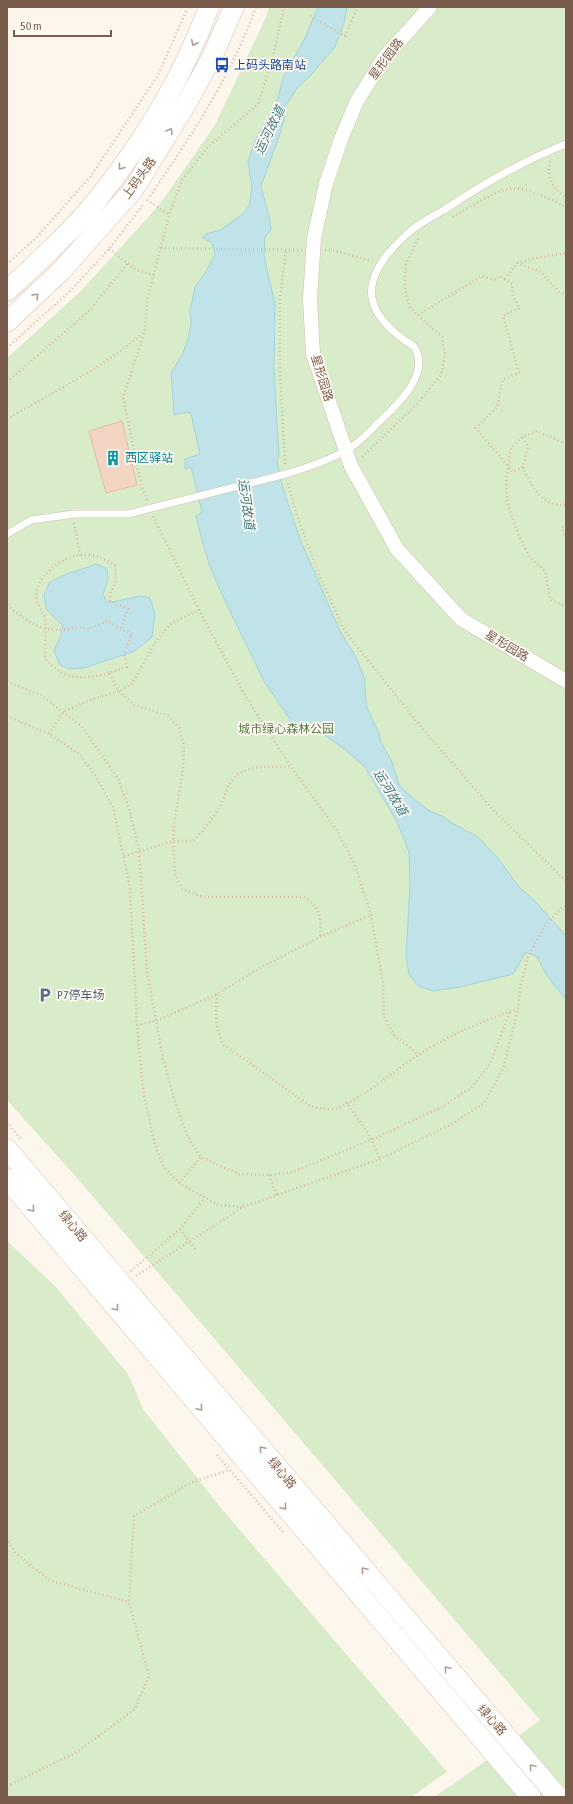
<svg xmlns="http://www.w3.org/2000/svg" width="573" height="1804" font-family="'Asap Condensed','Noto Sans SC',sans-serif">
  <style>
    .green { fill: #d8ecc9 }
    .water { fill: #bfe3e8; stroke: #a5d3da }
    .building { fill: #f3d5c3; stroke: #e6bba3 }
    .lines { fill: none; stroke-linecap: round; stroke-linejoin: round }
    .service-casing { stroke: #d1beb0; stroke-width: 8 }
    .minor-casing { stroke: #d1beb0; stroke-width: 15 }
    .secondary-casing { stroke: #d6c0b0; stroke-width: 21 }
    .path { stroke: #d9b8a5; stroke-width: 2.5; stroke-dasharray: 1 3; stroke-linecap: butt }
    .service { stroke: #fff; stroke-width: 7 }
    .minor { stroke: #fff; stroke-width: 14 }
    .secondary { stroke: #fff; stroke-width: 20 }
    .oneway { stroke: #af9d94 }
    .labels { text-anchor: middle; stroke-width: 3.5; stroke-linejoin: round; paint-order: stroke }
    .street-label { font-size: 12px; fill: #7a5c4d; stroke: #fffaf3 }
    .transit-label { font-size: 12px; fill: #164399; stroke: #fffaf3; text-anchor: start }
    .culture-label { font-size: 12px; fill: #0d838f; stroke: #fffaf3; text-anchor: start }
    .park-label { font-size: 12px; fill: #537a41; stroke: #fffaf3 }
    .service-label { font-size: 12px; fill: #4e5e75; stroke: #fffaf3; text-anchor: start }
    .water-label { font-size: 13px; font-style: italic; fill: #437c86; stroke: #fffaf3 }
  </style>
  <rect width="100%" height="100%" fill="#fdf6ec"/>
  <path class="green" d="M 269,7 L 566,7 L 566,1797 L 434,1797 L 472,1771 L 540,1720 L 78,1179 L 7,1100 L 7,358 L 80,292 L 160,204 L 215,125 L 266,17 Z
    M 7,1241 L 55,1286 L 128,1374 L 143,1409 L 221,1508 L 447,1772 L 411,1797 L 7,1797 Z"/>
  <path class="water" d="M 318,7 L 347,7 L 344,23 L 335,47 L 311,75 L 297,88 L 285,107 L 284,119 L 280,134 L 261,186 L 270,221 L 271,230 L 265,237 L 264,256 L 275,304 L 274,370 L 279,456 L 277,461 L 281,482 L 300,539 L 340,631 L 357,659 L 365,680 L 365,692 L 367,708 L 379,733 L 381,742 L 392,762 L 399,785 L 408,794 L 428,810 L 444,817 L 450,822 L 478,837 L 498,858 L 519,887 L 533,899 L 566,936 L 566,1000 L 546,974 L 537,957 L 526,952 L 513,974 L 460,987 L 433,991 L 418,986 L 409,974 L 406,956 L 410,885 L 409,852 L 397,822 L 365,767 L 343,748 L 324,735 L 311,727 L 293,724 L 264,681 L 225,601 L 210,567 L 199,529 L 196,516 L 202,512 L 191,467 L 185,469 L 185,459 L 200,454 L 191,414 L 187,412 L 174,415 L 171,373 L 183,353 L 188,338 L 191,324 L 190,311 L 195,287 L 205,273 L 215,254 L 212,243 L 203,238 L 206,234 L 220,230 L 242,215 L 249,206 L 252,188 L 248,162 L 255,141 L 271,113 L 278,98 L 283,78 L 305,38 Z
    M 97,564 L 107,569 L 108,580 L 103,594 L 107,603 L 140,596 L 150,598 L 155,614 L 152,637 L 135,651 L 84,668 L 69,669 L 60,665 L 54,651 L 60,637 L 63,626 L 46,609 L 44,595 L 50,582 L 64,575 Z"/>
  <path class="building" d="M 122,421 L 137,485 L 106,493 L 89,431 Z"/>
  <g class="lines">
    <g class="service-casing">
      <path id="service" d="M 7,534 L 31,520 L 74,514 L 128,514 L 286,474 C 306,468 327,461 345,451 C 357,445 366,435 375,426 C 393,408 431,377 415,348 C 413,344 406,342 403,339 C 385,326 366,307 373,281 C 378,262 394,246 408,233 C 418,224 432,217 444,210 C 483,184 522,161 566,144"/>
    </g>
    <g class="minor-casing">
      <path id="minor" d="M 430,7 L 384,58 L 357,101 L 341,139 L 326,184 L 314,238 L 310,299 L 313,354 L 351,466 L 397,549 L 461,619 L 566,681"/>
    </g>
    <g class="secondary-casing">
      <path id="secondary" d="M 7,291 C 38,262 70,233 97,200 C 143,143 183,76 209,7
        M 7,322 L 62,270 L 133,190 L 185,106 L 213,55 L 234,7
        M 7,1149 L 558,1797
        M 7,1179 L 531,1797"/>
    </g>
    <path class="path" d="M 310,16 L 345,36 L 358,7
      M 550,161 C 546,179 553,187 566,198
      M 150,196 C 191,137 231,76 256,7
      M 147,200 L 169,215
      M 453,217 C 467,209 492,192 508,189 C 527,186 549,199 566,207
      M 161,248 L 302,250
      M 109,249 L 136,270 L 154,275
      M 325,250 L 333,250 L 372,261
      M 517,263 L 541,272 L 559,292 L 566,295
      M 7,264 L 35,239 L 91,176 L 158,75 L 188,7
      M 505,279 L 517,263 L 536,258 L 566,253
      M 418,315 L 482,276 L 494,280 L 500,276 L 512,284 L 513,296 L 520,308 L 503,316 L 519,373 L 503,379 L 497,407 L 476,428 L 513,472 L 523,467 L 528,446 L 522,437
      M 7,348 L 70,291 L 109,249 L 143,205
      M 7,382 L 91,309 L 127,264
      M 7,419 C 52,393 106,366 145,331
      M 566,444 L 537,431 L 522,437 L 511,448 L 506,483 L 507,502 L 518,534 L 530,557 L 545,571 L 550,599 L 566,607
      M 362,457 L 417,404 L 441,375 L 445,355 L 442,337 L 409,307 L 405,289 L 405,266 L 419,237
      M 285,464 L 280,369 L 280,298 L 286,250
      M 523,467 C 531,486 542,507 566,505
      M 288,483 L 296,513 L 320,577 L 344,630 L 420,726 L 497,814 L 566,881
      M 147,500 L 141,484 L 123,397 L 145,331 L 147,301 L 169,215 L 182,180 L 207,148 L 258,104 L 273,58 L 284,7
      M 153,516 L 199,610 L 246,697 L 291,767 L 336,829 L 354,863 L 371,915 L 383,983 L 384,1017 L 394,1035 L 419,1055
      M 74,523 L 80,555
      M 566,524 L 562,527 L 564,535 L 566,536
      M 7,605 C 23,617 37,631 59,630 C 70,629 77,626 89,629 L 107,621 L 132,634 L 124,653 L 127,667 L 109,673 L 119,691 L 134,705 L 167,715 L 179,728 L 184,746 L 183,770 L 174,825 L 173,841 L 175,874 L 182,889 L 203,897 L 304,897 C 322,910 321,916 320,937
      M 109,673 C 81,680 65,681 45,658 C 44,647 47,627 45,618 C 42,607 34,605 37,589 C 39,581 45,574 51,569 C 71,552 93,549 115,566 L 116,581 L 110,594 L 110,601 L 128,609 L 121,628
      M 7,682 L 41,695 L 82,727 L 118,779 L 129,808 L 139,851 L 147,971 L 163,1059 L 177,1108 L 188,1137 L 201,1157 L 238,1174 L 269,1175 L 292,1172 L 371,1140 L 442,1107 L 472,1087 L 490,1064 L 510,1012
      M 7,716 L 49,734 L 79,754 L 95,775 L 113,807 L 130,888 L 137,1025 L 143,1090 L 155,1146 L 164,1167 L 179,1183 L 218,1205 L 242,1207
      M 49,734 L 63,712 L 93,699 L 119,691 L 132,684 L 156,641 L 172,623 L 199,610
      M 124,856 L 173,841 L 193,841 C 204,830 213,819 220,806 C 225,798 227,785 234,778 C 247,764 274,767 291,767
      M 217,994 C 216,1012 214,1028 224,1045 L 310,1106 C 318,1108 328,1111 337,1108 C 366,1096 392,1072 418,1055 C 449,1035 483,1021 517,1009
      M 137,1025 L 156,1021 L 217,994 L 260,968 L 320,937 L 371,915
      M 346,1102 L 368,1133 L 380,1159
      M 7,1122 L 21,1139
      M 269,1175 L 277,1196
      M 179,1183 L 201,1157
      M 180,1229 L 195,1249
      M 131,1271 L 180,1229 L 204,1199
      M 136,1276 L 243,1207 L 380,1159 L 452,1124 L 484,1103 L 503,1069 L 518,1009 L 520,988 L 528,957 L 544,927 L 561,908 L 566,906
      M 217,1455 L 283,1532
      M 7,1538 L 15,1553 L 51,1581 L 129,1602
      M 7,1786 L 77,1752 L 135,1709 L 149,1676 L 129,1602 L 134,1516 L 192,1482 L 230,1470"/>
    <use href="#service" class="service"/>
    <use href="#minor" class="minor"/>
    <use href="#secondary" class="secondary"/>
  </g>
  <defs><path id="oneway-chevron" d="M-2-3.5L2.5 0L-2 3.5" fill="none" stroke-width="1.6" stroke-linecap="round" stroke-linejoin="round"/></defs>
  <g class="oneway">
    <use href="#oneway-chevron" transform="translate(194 43) rotate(115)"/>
    <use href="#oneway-chevron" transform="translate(170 131) rotate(-59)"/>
    <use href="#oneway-chevron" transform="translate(121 167) rotate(126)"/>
    <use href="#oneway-chevron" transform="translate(36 296) rotate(-44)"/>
    <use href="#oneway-chevron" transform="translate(32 1209) rotate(50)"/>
    <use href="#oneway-chevron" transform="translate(116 1308) rotate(50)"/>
    <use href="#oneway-chevron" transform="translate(200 1408) rotate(50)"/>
    <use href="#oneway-chevron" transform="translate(262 1449) rotate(-130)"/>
    <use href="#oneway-chevron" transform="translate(284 1507) rotate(49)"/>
    <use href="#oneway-chevron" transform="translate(364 1570) rotate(-130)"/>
    <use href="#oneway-chevron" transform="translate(447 1669) rotate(-130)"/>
    <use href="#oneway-chevron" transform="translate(532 1767) rotate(-130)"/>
  </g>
  <defs>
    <g id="bus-bare" transform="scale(1.2)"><path d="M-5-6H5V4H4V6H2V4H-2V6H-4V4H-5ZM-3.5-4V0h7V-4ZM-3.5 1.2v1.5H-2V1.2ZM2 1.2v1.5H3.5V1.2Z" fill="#1a4fb4" stroke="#fffaf3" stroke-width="2.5" paint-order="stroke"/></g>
    <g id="building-bare" transform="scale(1.2)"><path d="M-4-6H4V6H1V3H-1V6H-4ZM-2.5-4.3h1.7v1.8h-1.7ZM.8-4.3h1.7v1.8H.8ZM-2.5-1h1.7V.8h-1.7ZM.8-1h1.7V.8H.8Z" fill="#0f9aa8" stroke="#fffaf3" stroke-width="2.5" paint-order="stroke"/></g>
    <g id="parking-bare" transform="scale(1.2)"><path d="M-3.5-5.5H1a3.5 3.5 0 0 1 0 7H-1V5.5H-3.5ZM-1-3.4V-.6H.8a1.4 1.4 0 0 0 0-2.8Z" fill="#5c6f8a" stroke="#fffaf3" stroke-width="2.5" paint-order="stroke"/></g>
  </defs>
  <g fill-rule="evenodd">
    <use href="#bus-bare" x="222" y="65"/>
    <use href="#building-bare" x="113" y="458"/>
    <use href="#parking-bare" x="45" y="995"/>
  </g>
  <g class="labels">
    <g class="street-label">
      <text transform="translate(386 59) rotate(-53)" y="4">星形园路</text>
      <text transform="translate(139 178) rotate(-54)" y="4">上码头路</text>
      <text transform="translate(322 378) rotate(73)" y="4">星形园路</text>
      <text transform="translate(507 646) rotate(31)" y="4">星形园路</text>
      <text transform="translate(73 1226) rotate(50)" y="4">绿心路</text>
      <text transform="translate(282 1473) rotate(50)" y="4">绿心路</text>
      <text transform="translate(492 1720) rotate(48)" y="4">绿心路</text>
    </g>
    <g class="transit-label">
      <text x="234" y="69">上码头路南站</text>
    </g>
    <g class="culture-label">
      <text x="125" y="462">西区驿站</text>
    </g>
    <g class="park-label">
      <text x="286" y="733">城市绿心森林公园</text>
    </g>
    <g class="service-label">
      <text x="57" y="999">P7停车场</text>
    </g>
    <g class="water-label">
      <text transform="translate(269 130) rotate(-64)" y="5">运河故道</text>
      <text transform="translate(247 504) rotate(82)" y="5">运河故道</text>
      <text transform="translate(391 792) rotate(58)" y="5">运河故道</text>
    </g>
  </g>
  <rect width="573" height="1804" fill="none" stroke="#7a5c4d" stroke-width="16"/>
  <path d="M14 30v6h97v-6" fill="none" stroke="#7a5c4d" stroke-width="2"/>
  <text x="20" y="30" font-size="12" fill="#7a5c4d" stroke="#fffaf3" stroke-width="3" paint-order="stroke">50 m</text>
</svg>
